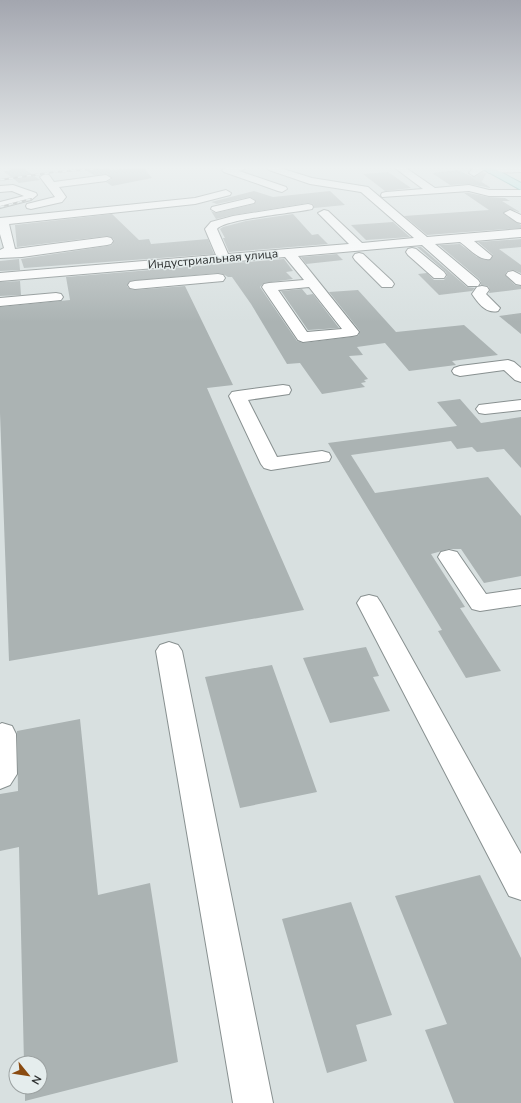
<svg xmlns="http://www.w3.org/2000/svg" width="521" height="1103" font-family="'Nunito Sans',sans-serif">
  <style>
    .building { fill: #abb3b3 }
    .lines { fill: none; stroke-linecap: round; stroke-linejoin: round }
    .minor-tunnel { stroke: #b6bdbd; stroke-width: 11; stroke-dasharray: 11 5.5; stroke-linecap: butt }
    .minor-casing { stroke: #889090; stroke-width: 2 }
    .major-casing { stroke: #4e9a98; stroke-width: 2 }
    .minor { fill: #fff; fill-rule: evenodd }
    .major { fill: #a0e4e3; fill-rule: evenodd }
    .rail-casing { stroke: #888d8d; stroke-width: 2 }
    .rail { stroke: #e5eded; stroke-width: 1.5; stroke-dasharray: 4.5; stroke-linecap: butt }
    .labels { text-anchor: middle; stroke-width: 3; stroke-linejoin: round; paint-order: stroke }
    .far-street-label { font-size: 12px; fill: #2e3131; stroke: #e5eded }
  </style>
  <rect width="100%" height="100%" fill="#d8e0e0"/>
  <path class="building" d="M 10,168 L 23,168 L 40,180 L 19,183 L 3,171 L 11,170 Z
    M 81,168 L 110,168 L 110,170 L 144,168 L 152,178 L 112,186 L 106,182 L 112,179 L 107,174 L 94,175 Z
    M 457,170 L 477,179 L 491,188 L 469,184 L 450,185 L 432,173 Z
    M 388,172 L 411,188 L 385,191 L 363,174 Z
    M 254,191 L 273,197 L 330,191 L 345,205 L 314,208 L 313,204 L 308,203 L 233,215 L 216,219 L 211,211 L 216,213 L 254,204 L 256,201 L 250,197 L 212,205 L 217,204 L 211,202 Z
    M 464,193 L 469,193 L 489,197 L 505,198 L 510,201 L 502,201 L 520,212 L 509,209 L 503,213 L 521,225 L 521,228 L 427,235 L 404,216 L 489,210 Z
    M 112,214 L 139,240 L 149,239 L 151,244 L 208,239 L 214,254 L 24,268 L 21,259 L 107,246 L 112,245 L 114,240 L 111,237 L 107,236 L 17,247 L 15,225 Z
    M 293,214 L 312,235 L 318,234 L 328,244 L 229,252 L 223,238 L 225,238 L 220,229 L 223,227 L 246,221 Z
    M 393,222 L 410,237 L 366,240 L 351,225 Z
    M 521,239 L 521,247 L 499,249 L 521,265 L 521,273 L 513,270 L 507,271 L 505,275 L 515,285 L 521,286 L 521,289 L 489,293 L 490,290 L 488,286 L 481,285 L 481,282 L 479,279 L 439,245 L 460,244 L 477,257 L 490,260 L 493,255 L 478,242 Z
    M 417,247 L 421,247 L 467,287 L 475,288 L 472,291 L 439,295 L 418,274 L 427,273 L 434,280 L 444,280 L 447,276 L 446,272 Z
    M 337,254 L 343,260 L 306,264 L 301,257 Z
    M 19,259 L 20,270 L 0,271 L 0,261 Z
    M 284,259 L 293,271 L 286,272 L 293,279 L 264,283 L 260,287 L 297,341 L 303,343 L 358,336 L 360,331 L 329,292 L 358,290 L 396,332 L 464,325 L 498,355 L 452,361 L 456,365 L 409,371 L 385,343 L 357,347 L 363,355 L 349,356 L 368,379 L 364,380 L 366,382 L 361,383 L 365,387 L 322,394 L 300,363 L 287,364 L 251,304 L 232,277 L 228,277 L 223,274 L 218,273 L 130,281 L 127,286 L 130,289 L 135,290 L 185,286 L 233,385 L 207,388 L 304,610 L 9,661 L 0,413 L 0,307 L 70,300 L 66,277 Z
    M 20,281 L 21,295 L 0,296 L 0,282 Z
    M 302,289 L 307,295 L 313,294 L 339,328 L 308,330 L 281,291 Z
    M 521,313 L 521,334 L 499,316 Z
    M 460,399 L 481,423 L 521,417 L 521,468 L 504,449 L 477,452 L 472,447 L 457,449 L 451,441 L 351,455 L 375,493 L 488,477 L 521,516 L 521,576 L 484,583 L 461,549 L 449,549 L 431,554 L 465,607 L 460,608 L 501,671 L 466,678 L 438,631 L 442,630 L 328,443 L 457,426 L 437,402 Z
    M 366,647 L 379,676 L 373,677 L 390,711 L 330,723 L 303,658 Z
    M 272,665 L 317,792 L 240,808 L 205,677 Z
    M 80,719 L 98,895 L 150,883 L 178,1062 L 25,1101 L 25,1087 L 40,1087 L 40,1063 L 24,1063 L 19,847 L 0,851 L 0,794 L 18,791 L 17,731 Z
    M 480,875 L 521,958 L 521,1103 L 454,1103 L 425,1030 L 447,1024 L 395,896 Z
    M 351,902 L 392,1015 L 356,1025 L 367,1061 L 327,1073 L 282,919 Z"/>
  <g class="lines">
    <path class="minor-tunnel" d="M 474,173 L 485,179"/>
    <g class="minor-casing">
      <path id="minor" d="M 225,168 L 245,168 L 243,170 L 239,171 L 286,187 L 287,189 L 282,192 L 278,191 L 224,172 L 222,170 Z
        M 267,168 L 280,168 L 312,178 L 368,187 L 427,237 L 521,229 L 521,237 L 474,241 L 492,256 L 490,259 C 479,261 469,248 460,242 L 435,244 L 478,280 L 480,283 L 478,286 L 468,286 L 422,245 L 298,256 L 359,332 L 357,335 L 352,336 L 303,342 L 298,340 L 262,287 L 264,284 L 269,283 L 304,280 L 285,257 L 0,281 L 0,273 L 216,255 L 205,229 L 211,222 L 233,216 L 308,204 L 312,205 L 313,207 L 312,209 C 295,213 225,219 217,229 L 228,254 L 349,244 L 318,213 L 324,210 L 328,211 L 362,243 L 414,238 L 361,192 L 310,184 L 269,170 ZM 309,287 L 342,329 L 307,332 L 278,290 Z
        M 395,168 L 406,168 L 435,188 L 469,185 L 489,190 L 521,190 L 521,196 L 489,196 L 469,191 L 382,197 L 381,195 L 382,193 L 386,192 L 423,189 Z
        M 473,168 L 487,168 L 474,176 L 469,173 Z
        M 492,168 L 521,168 L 521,172 L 489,173 L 487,171 L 489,169 Z
        M 45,174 L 49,175 L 54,182 L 106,175 L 111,178 L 106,181 L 59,187 L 66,197 L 62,202 L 31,209 L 27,208 L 26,206 L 27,204 L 55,197 L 40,177 Z
        M 13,185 L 36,193 L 37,195 L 31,200 L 0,208 L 0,202 L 24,196 L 12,191 L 0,192 L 0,186 Z
        M 226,190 L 231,193 L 230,195 L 195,204 L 9,224 L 15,249 L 107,237 L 111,238 L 113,241 L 111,244 L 107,245 L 22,257 L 0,258 L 0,250 L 4,248 L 0,234 L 0,218 L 195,198 Z
        M 250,198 L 255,201 L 254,203 L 216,212 L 211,209 L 212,207 Z
        M 510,210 L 521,215 L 521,223 L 517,222 L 504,213 Z
        M 412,248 L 416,249 L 444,272 L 446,275 L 444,278 L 434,278 L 408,255 L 406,252 L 408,249 Z
        M 359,253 L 363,254 L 392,281 L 394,284 L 392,287 L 382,287 L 355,260 L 353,257 L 355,254 Z
        M 513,271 L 521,275 L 521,285 L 516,284 L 506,275 L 508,272 Z
        M 218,274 L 223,275 L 225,278 L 223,281 L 135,289 L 130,288 L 128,285 L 130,282 L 135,281 Z
        M 482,286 L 487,287 L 489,290 L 486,294 L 500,308 L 498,311 C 486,314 478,303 472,294 L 477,287 Z
        M 56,293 L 61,294 L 63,297 L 61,300 L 0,306 L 0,298 Z
        M 508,360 L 514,362 L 521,368 L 521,382 L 515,380 L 504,370 L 460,376 L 454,374 L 452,371 L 454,368 L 460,366 Z
        M 283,385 L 289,386 L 291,390 L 289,394 L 248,400 L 277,457 L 322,451 L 329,453 L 331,457 L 329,461 L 271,470 L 264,468 L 261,464 L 229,396 L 232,392 L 238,391 Z
        M 521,400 L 521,410 L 485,414 L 479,413 L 476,409 L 479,405 Z
        M 449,550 L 457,552 L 486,594 L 521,589 L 521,605 L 480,611 L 472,609 L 438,557 L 441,552 Z
        M 369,595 L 377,597 L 381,603 L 521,854 L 521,900 L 509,896 L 357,603 L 361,597 Z
        M 169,642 L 178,645 L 182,651 L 273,1103 L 233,1103 L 156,651 L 160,645 Z
        M 2,723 L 12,726 L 16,734 L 17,774 L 10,785 L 0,789 L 0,724 Z"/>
    </g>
    <g class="major-casing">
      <path id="major" d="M 481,168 L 493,168 L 521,183 L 521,190 Z"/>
    </g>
    <use href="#minor" class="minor"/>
    <use href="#major" class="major"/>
    <g class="rail-casing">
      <path id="rail" d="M 0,180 L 54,172 L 111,168
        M 0,207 L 31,199"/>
    </g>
    <use href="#rail" class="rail"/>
  </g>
  <linearGradient id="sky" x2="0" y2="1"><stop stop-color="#a3a6af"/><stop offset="0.52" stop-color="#edf1f1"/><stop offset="1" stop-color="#edf1f1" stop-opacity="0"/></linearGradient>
  <rect width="521" height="322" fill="url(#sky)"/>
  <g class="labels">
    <g class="far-street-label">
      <text transform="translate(213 259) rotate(-5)" y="4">Индустриальная улица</text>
    </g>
  </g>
  <g transform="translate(28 1075) rotate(120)"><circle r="19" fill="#e5eded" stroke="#9ca2a2"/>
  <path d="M0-3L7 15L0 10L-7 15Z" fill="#8a4b11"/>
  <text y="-6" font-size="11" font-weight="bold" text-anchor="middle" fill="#2e3131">N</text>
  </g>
</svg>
